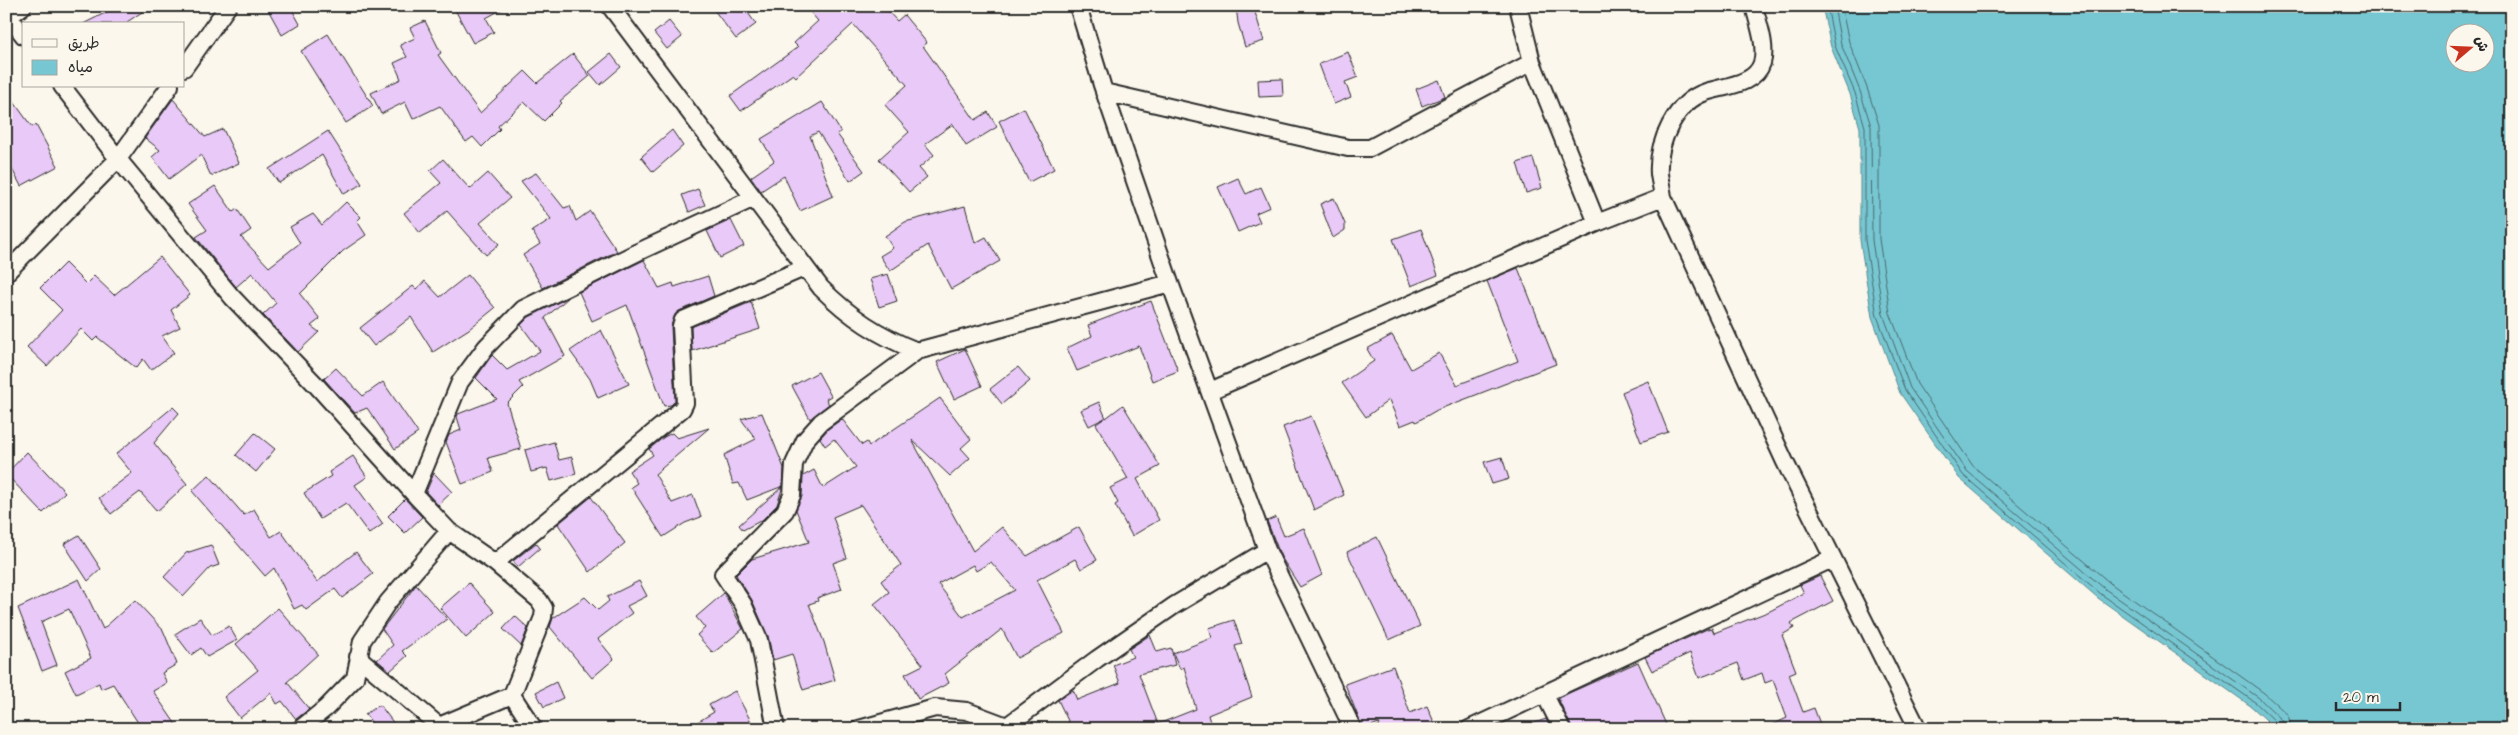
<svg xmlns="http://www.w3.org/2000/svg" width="2518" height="735" font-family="'Architects Daughter','Playpen Sans Arabic',sans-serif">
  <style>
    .water { fill: #77c7d2; stroke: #59898f; fill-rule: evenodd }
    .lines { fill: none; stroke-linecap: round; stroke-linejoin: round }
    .shore { stroke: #49696e; stroke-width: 1 }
    .building { fill: #e9c9f7; stroke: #2b2b2b; fill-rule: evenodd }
    .minor-casing { stroke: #2b2b2b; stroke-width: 20 }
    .minor { stroke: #fbf7ec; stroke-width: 16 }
  </style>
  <rect width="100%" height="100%" fill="#fbf7ec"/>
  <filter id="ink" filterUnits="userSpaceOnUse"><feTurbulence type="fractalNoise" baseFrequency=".02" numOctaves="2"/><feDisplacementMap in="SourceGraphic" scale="10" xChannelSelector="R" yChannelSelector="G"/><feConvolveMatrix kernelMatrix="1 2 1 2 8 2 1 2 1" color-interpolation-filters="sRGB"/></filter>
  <g filter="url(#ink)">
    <path class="water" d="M 1822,6 L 2512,6 L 2512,729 L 2276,729 L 2252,707 L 2098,598 L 1959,478 L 1900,393 L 1872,317 L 1860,240 L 1860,128 L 1850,94 L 1831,47 ZM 2456,32 L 2486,32 L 2486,62 L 2456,62 Z"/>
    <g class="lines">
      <path class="shore" d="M 1827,6 L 1835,46 L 1855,93 L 1865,127 L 1865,240 L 1877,316 L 1905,390 L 1963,475 L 2101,594 L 2256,703 L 2277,723 L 2279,729
        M 1834,6 L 1841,44 L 1860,91 L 1871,126 L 1872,240 L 1883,314 L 1910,388 L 1967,471 L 2105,589 L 2259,698 L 2282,720 L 2285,729
        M 1841,6 L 1849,42 L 1867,88 L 1879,125 L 1879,239 L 1890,313 L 1917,384 L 1973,466 L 2110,583 L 2264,693 L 2288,715 L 2292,729"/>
    </g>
    <path class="building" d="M 119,6 L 151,6 L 124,24 L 83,24 Z
      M 266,6 L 290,6 L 300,24 L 282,35 Z
      M 453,6 L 508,6 L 486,18 L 494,32 L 473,43 Z
      M 711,6 L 743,6 L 756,24 L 736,39 Z
      M 805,6 L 883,6 L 897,21 L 904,15 L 927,43 L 923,46 L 975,120 L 988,112 L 997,127 L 966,146 L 953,124 L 925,144 L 934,155 L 919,168 L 927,177 L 909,192 L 879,159 L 909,132 L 885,105 L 907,85 L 853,24 L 796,77 L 793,74 L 741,111 L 730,96 L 798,47 L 794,43 L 818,21 Z
      M 1236,6 L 1253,6 L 1264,41 L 1245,47 L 1238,23 Z
      M 425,21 L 441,53 L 438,55 L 480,113 L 525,71 L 537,83 L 573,54 L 590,76 L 560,101 L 562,103 L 544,121 L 524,102 L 498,126 L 500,129 L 482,147 L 473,137 L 466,142 L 440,106 L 413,119 L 405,102 L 381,114 L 371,93 L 401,79 L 394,63 L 407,57 L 400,45 L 415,38 L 410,28 Z
      M 669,21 L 682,37 L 667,49 L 654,33 Z
      M 328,34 L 373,106 L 346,123 L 301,51 Z
      M 1348,52 L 1358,77 L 1345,82 L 1351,97 L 1334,104 L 1319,64 Z
      M 611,54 L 621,67 L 600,85 L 589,72 Z
      M 1282,79 L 1283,96 L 1259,97 L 1258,80 Z
      M 1439,80 L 1445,97 L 1422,106 L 1416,89 Z
      M 6,91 L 32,127 L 36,125 L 58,166 L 21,186 L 6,158 Z
      M 173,99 L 205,137 L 223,129 L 239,163 L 211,176 L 201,155 L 169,179 L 152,157 L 160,150 L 145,138 Z
      M 822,102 L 841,132 L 837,134 L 864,171 L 850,181 L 818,132 L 810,136 L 833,196 L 800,211 L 784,176 L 761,191 L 751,177 L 774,161 L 761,139 Z
      M 1024,108 L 1054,169 L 1029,182 L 999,121 Z
      M 672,130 L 683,146 L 653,172 L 641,157 Z
      M 328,131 L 362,184 L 344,194 L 322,155 L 279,183 L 269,169 Z
      M 1533,158 L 1542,188 L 1526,193 L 1517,163 Z
      M 443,159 L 470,189 L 488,173 L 510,198 L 480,223 L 499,244 L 486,255 L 447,211 L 420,233 L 404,213 L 441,183 L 430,171 Z
      M 536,173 L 564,208 L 570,206 L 576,221 L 590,211 L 617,251 L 543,288 L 523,255 L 540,244 L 532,231 L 551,219 L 521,181 Z
      M 1238,178 L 1246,194 L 1261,187 L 1270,207 L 1256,213 L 1260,222 L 1238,232 L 1218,187 Z
      M 215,186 L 233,212 L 237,209 L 251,230 L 241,237 L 269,267 L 300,243 L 290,227 L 313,214 L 322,225 L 346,202 L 361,217 L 357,221 L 366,235 L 343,251 L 300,294 L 320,319 L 311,326 L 319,332 L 298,352 L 263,315 L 276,303 L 252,273 L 236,287 L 196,237 L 207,230 L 188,204 Z
      M 698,189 L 705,205 L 689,212 L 682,195 Z
      M 1334,198 L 1345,224 L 1345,230 L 1333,238 L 1320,204 Z
      M 965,206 L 975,243 L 986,237 L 1000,261 L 951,289 L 928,245 L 890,271 L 880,256 L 893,248 L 885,236 L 905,222 Z
      M 731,220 L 744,246 L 720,258 L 707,231 Z
      M 1421,229 L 1438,275 L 1411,286 L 1393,239 Z
      M 160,257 L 190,295 L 171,310 L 180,327 L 162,336 L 174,353 L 151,370 L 143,359 L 136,368 L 97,337 L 93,341 L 81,329 L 47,366 L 27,347 L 62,310 L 40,288 L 65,263 L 86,284 L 94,276 L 114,295 Z
      M 644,260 L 659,288 L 673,283 L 674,287 L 708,276 L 714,296 L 679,311 L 674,317 L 671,327 L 675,401 L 671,405 L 664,406 L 627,305 L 592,321 L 579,292 Z
      M 1518,268 L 1556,364 L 1437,410 L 1416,422 L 1415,420 L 1400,426 L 1389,400 L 1366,417 L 1342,383 L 1374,361 L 1367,349 L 1392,335 L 1411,369 L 1439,353 L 1457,385 L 1518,361 L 1487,281 Z
      M 888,274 L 897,301 L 879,307 L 870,279 Z
      M 468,275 L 495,308 L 469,329 L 433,352 L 411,317 L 374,346 L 360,328 L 413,286 L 416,289 L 425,281 L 440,297 Z
      M 569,297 L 545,318 L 565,356 L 519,382 L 523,387 L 507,403 L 521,449 L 488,458 L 493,472 L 462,484 L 446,442 L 449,435 L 461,430 L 457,417 L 458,414 L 497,399 L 476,378 L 492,355 L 507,370 L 540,351 L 521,325 L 529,317 Z
      M 1151,301 L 1178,371 L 1152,381 L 1139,346 L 1077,371 L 1067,348 L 1092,336 L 1088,325 Z
      M 751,302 L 760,329 L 692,351 L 691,327 Z
      M 601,330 L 629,384 L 598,398 L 590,379 L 570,351 Z
      M 965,349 L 982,386 L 954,399 L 937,362 Z
      M 1018,367 L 1030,381 L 1002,404 L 990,389 Z
      M 336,368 L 363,396 L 383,382 L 418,433 L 395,449 L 367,408 L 355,413 L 324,379 Z
      M 818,372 L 831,396 L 826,399 L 829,404 L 810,419 L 792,386 Z
      M 1648,381 L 1668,432 L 1641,442 L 1622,392 Z
      M 940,398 L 971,439 L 961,448 L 970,458 L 950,476 L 912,440 L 973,551 L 1002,527 L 1027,556 L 1079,527 L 1097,560 L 1081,569 L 1075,559 L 1037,580 L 1064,633 L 1017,658 L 1002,629 L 945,674 L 949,683 L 918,699 L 905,674 L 923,665 L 874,604 L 889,592 L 881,581 L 901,565 L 861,505 L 833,517 L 847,558 L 833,563 L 842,589 L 817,598 L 818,601 L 809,604 L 824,642 L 835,680 L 803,690 L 792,654 L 773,660 L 768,636 L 752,600 L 736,575 L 752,559 L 809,542 L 796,510 L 802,496 L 803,476 L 814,470 L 823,488 L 856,467 L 834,439 L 825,446 L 820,438 L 828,429 L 842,419 L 862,445 L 867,442 L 869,446 ZM 991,562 L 1015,590 L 963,617 L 938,584 L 973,565 L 976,571 Z
      M 1099,402 L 1106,418 L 1123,405 L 1160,466 L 1137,479 L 1159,520 L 1132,536 L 1115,505 L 1118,503 L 1110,488 L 1128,479 L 1096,424 L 1105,418 L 1089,426 L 1081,410 Z
      M 173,407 L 179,413 L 154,443 L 187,484 L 157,511 L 140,492 L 111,514 L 99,498 L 132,473 L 116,454 Z
      M 762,413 L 784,468 L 783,486 L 747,500 L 739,483 L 733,484 L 724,455 L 756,439 L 741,419 Z
      M 1311,416 L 1344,495 L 1314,510 L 1283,427 Z
      M 709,428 L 655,474 L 672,503 L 693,495 L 701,517 L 685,523 L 663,537 L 631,487 L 637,483 L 629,471 L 653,455 L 649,449 L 664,437 L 672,433 L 677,438 Z
      M 255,433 L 275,449 L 256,472 L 236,455 Z
      M 554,442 L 559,460 L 572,457 L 576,474 L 551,481 L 547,468 L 531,472 L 525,450 Z
      M 27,452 L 65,492 L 43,513 L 6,474 Z
      M 353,456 L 367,477 L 355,485 L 383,524 L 369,534 L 346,503 L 320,519 L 304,493 L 331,476 L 329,472 Z
      M 1502,457 L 1509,479 L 1492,484 L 1484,462 Z
      M 434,473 L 452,492 L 438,505 L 426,492 Z
      M 209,475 L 244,515 L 254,509 L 271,537 L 281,531 L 317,582 L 356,552 L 373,574 L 342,598 L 335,589 L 306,610 L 302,605 L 294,609 L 274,568 L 265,576 L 192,491 Z
      M 783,486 L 777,505 L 762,520 L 743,530 L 739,525 Z
      M 591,497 L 625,543 L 590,572 L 558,524 Z
      M 405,499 L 422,517 L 405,533 L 388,516 Z
      M 1276,517 L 1284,536 L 1304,528 L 1322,575 L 1300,587 L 1281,557 L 1267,521 Z
      M 79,535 L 101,569 L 88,581 L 64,544 Z
      M 1377,537 L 1420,626 L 1389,640 L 1347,552 Z
      M 536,543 L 540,548 L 518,567 L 513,561 Z
      M 211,545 L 219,565 L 210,568 L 184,596 L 164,577 L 186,553 Z
      M 1820,576 L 1833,601 L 1791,623 L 1794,628 L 1782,635 L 1796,671 L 1789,674 L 1803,712 L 1814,708 L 1820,724 L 1810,729 L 1763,729 L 1787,718 L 1773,680 L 1765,683 L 1762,673 L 1744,680 L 1738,663 L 1699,678 L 1690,653 L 1652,671 L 1645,657 L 1707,629 L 1712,628 L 1714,633 L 1770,611 L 1804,593 L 1800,585 Z
      M 79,579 L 103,629 L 135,600 L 163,630 L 177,664 L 162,673 L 167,683 L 153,691 L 179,729 L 142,729 L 113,684 L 101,689 L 99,683 L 76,694 L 65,671 L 91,658 L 69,609 L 41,622 L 57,665 L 42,671 L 18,608 Z
      M 639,581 L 647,596 L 627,606 L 632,613 L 598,639 L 614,659 L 592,678 L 550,627 L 553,618 L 585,597 L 598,610 L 609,601 L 607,597 Z
      M 469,583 L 495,612 L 466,638 L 440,608 Z
      M 416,585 L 447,619 L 402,651 L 407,656 L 390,671 L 377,660 L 393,645 L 382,629 Z
      M 724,593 L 743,629 L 713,653 L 697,635 L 705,628 L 696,617 Z
      M 278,608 L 318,654 L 287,682 L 309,709 L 296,719 L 282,701 L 277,704 L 271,693 L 240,718 L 224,697 L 258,670 L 236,644 Z
      M 515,616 L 528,628 L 521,646 L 503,629 Z
      M 200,618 L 212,635 L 229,626 L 237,640 L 207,657 L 201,648 L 191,655 L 175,634 Z
      M 1234,620 L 1242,644 L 1235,646 L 1252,697 L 1208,715 L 1212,729 L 1072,729 L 1058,700 L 1073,690 L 1077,700 L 1120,683 L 1113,665 L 1133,657 L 1129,649 L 1150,635 L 1157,652 L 1171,648 L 1175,665 L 1139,674 L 1158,724 L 1196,709 L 1184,667 L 1180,669 L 1173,653 L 1212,638 L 1209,628 Z
      M 1638,662 L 1668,729 L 1572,729 L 1558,698 Z
      M 1393,666 L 1410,713 L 1427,706 L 1437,729 L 1372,729 L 1380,725 L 1379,723 L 1363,729 L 1345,684 Z
      M 556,682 L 563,698 L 544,707 L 536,692 Z
      M 735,691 L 755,729 L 686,729 L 714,712 L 709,705 Z
      M 380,705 L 398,729 L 377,729 L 365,714 Z
      M 1546,719 L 1551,729 L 1526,729 L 1526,726 Z"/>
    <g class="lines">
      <g class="minor-casing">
        <path id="minor" d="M 610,6 L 821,288 C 850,317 879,336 917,351
          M 1078,6 L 1102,85 L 1170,283 L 1267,550 L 1353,729
          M 1518,6 L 1532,62 L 1597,223
          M 1754,6 C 1758,23 1767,46 1762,63 C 1755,85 1724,86 1706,92 C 1675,102 1657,143 1659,174 C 1660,181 1662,189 1663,197 L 1785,462 L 1918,729
          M 6,13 L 24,36
          M 9,17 L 23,6
          M 184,68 L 228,6
          M 62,86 L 118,159 L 232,297 L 317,386 L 414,494 L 449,531 L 495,563 L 539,600 L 544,608 L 543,617 L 512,695 L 439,726 L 358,657
          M 1104,92 L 1348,148 L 1370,148 L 1532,62
          M 6,273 L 118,159 L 170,86
          M 1210,391 L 1597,223 L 1663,197
          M 414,494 L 460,382 L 486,347 L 523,309 L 638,252 L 752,199
          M 495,563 L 682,409 L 685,403 L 681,326 L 683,320 L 804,268
          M 512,695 L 534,729
          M 1545,695 L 1562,729
          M 1007,726 L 1097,659 L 1175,605 L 1267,550
          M 300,729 L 326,708 L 355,678 L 362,641 L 388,602 L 449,531
          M 776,729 L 759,640 L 743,604 L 723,574 L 785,511 L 792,495 L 794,464 L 805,440 L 821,422 L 917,351 L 1170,283
          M 859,729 L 935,708 L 967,711 L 1007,726 L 1008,729
          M 1469,729 L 1832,559"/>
      </g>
      <use href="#minor" class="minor"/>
    </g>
  </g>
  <rect width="2518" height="735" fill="none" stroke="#fbf7ec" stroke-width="25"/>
  <rect x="12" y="12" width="2493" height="710" fill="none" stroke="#2b2b2b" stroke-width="2" filter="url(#ink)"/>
  <rect x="22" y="22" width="162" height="65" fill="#fbf7ec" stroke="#a8a59f"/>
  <rect x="32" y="39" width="25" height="8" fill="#fbf7ec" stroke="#a8a59f"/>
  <text x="68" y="48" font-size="15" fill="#2b2b2b">طريق</text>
  <rect x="32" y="60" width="25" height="15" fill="#77c7d2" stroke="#a8a59f"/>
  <text x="68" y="72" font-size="15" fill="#2b2b2b">مياه</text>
  <g transform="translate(2470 48) rotate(71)"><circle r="24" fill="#fbf7ec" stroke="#a8a59f"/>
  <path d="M0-4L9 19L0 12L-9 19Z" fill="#c8321e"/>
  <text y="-8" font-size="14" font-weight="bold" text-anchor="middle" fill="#2b2b2b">ش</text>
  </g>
  <path d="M2336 702v8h64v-8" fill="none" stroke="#2b2b2b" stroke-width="2.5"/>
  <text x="2343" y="702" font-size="15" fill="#2b2b2b" stroke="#fbf7ec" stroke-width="4" paint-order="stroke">20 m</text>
</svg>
